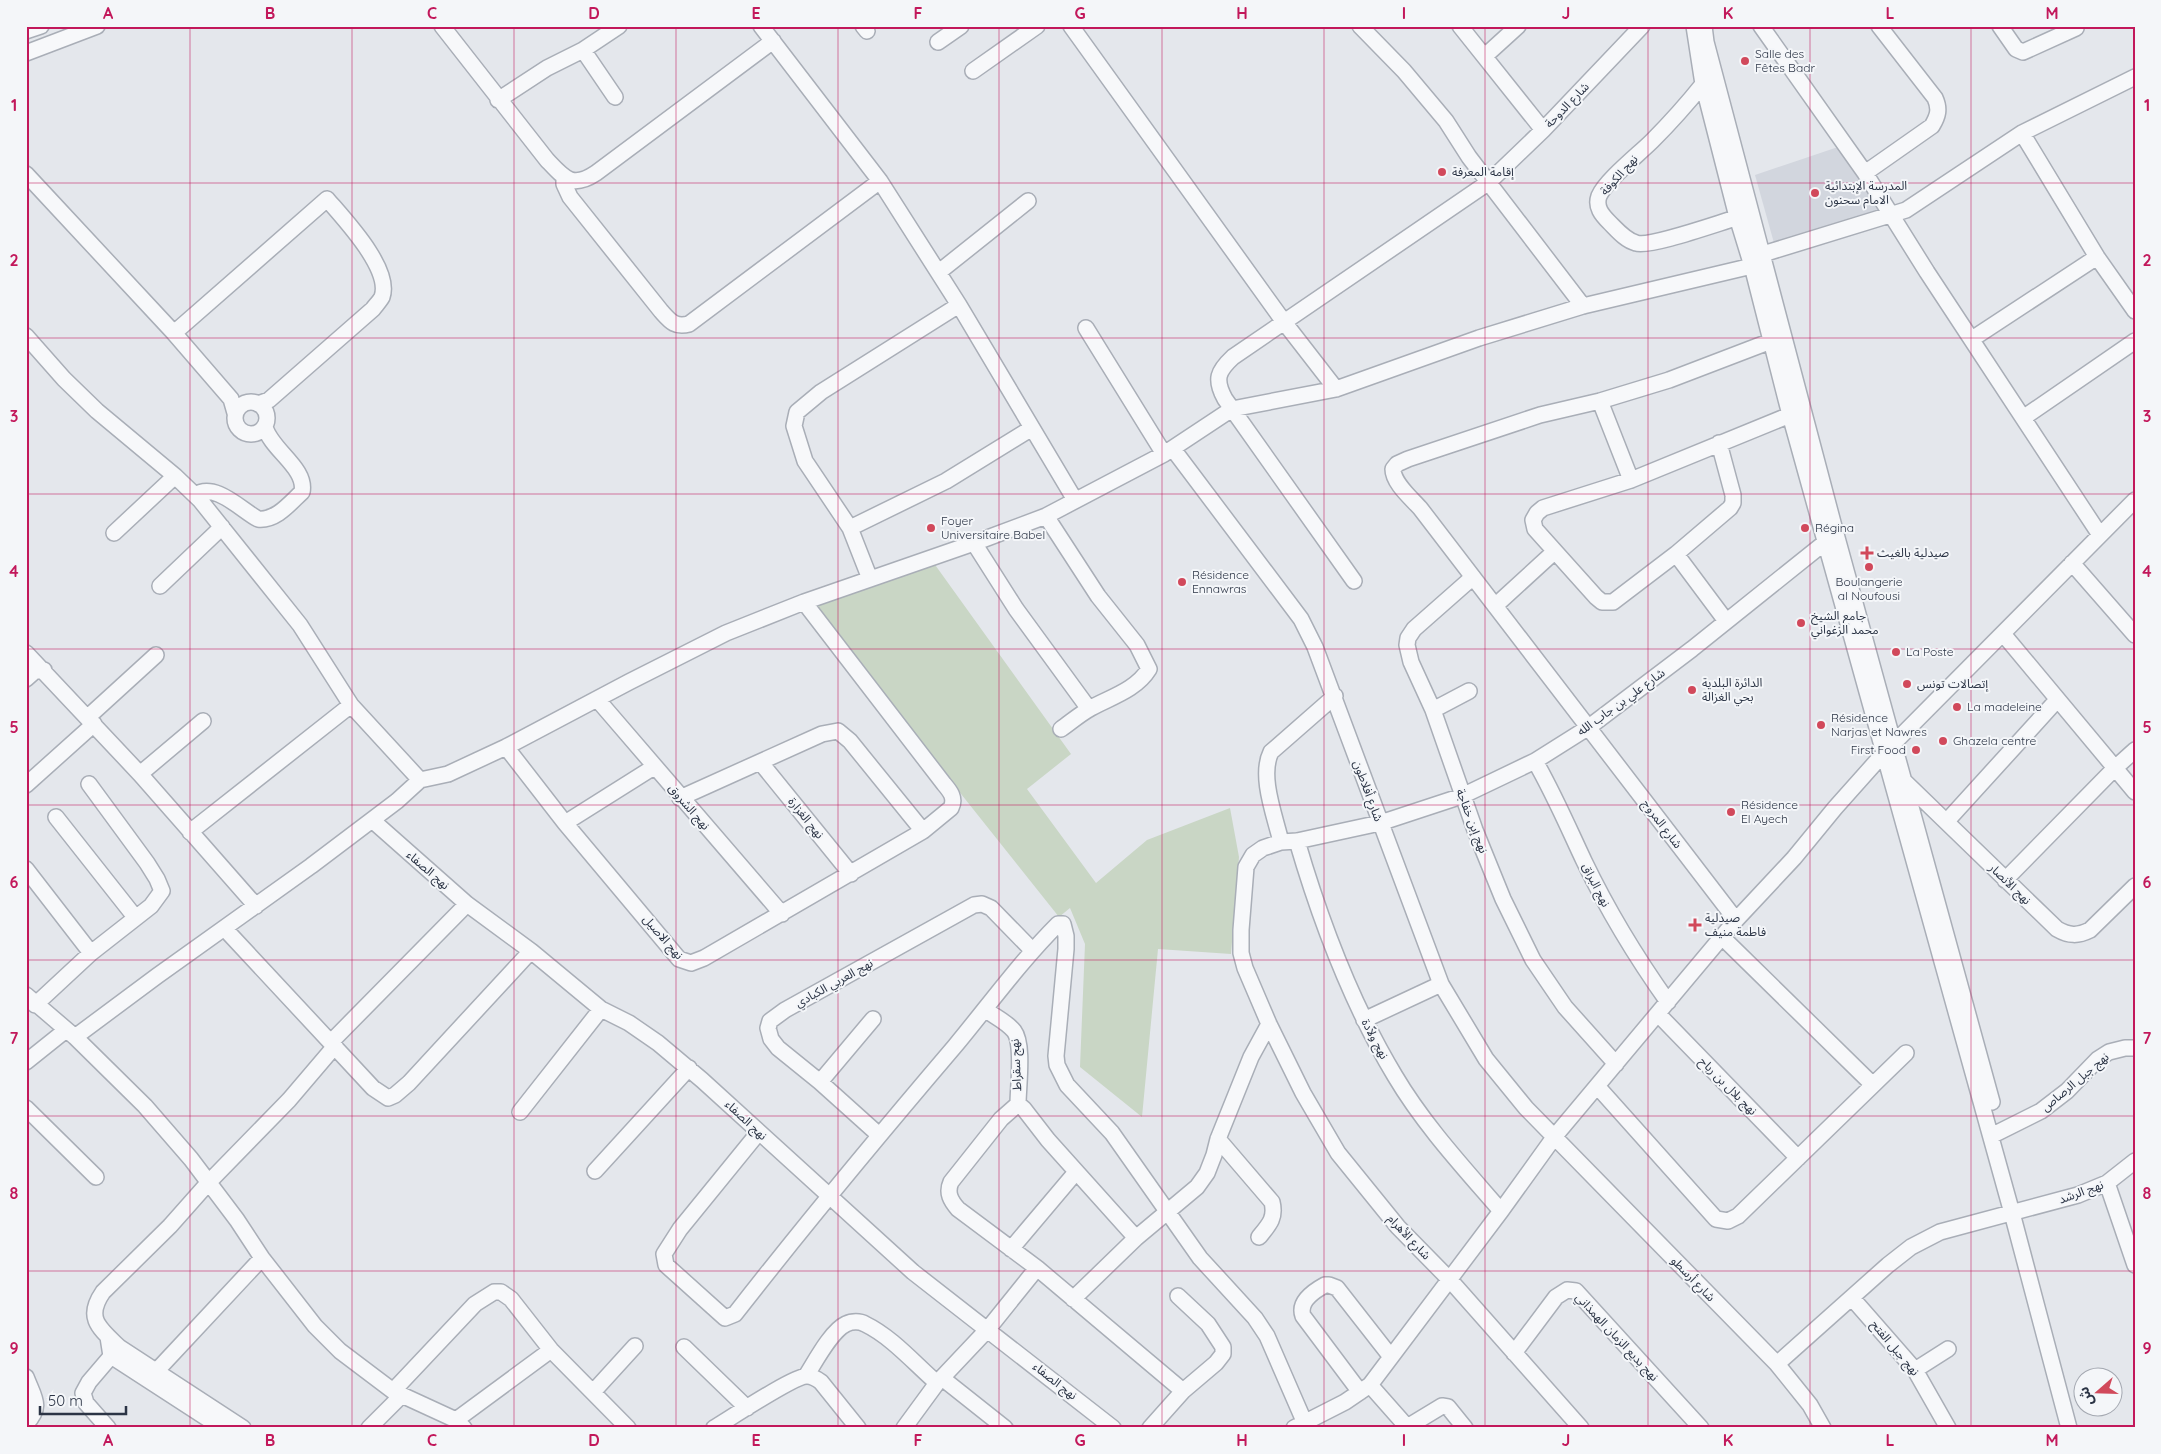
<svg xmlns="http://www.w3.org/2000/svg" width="2161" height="1454" font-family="Quicksand,'Noto Sans Arabic',sans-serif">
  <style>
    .built { fill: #d2d6de }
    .green { fill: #c9d6c5 }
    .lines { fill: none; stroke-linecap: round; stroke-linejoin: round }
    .minor-casing { stroke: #a9aeb7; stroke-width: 18 }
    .minor { stroke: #f7f8fa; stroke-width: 15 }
    .grid { fill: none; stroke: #c2185b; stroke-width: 1; stroke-opacity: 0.55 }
    .poi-dot { fill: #d1495b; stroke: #f4f6f9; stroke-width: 2 }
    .labels { text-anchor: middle; stroke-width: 4; stroke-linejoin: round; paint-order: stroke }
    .poi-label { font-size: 12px; fill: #2b3445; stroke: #f4f6f9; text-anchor: start }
    .street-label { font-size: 12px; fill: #2b3445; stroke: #f4f6f9 }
    .neatline { fill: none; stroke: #c2185b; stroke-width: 2 }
    .grid-label { font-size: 16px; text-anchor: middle; font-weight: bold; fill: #c2185b }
  </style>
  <rect width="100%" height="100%" fill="#e4e7ec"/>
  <path class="built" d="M 1838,147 L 1881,212 L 1774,243 L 1755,175 Z"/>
  <path class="green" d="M 933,562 L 1071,754 L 1027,789 L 1096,883 L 1147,840 L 1230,808 L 1239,857 L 1231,954 L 1158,949 L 1142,1117 L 1080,1067 L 1085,944 L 1070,908 L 1059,917 L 809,603 Z"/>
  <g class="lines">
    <g class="minor-casing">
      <path id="minor" d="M 442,26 L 547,160 C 564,178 572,189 596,173 L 773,41
        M 761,26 L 880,181 L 959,305 L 1075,500
        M 863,26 L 867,31
        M 1071,26 L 1284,322 L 1336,389
        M 1360,26 L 1404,71 L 1446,121 L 1469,157 L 1583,306
        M 1460,26 L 1543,130
        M 1694,26 L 1703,84 L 1737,217 L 1752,266 L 1790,415 L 2012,1213 L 2069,1428
        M 1704,26 L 1706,42 L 1836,534 L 1992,1102
        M 1761,26 L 1865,173 L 1927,272 L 2100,535
        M 2000,26 L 2016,49 L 2023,52 L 2076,28
        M 26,31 L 41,26
        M 938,42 L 961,26
        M 583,50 L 615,97
        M 26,53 L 97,26
        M 1485,56 L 1518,26
        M 973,71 L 1037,26
        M 1703,84 C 1687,104 1670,123 1652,141 C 1639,154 1606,180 1599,196 C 1595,207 1602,215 1609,222 C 1617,230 1625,240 1636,243 C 1651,248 1726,220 1746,215
        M 498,100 L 547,68 L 583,50 L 619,26
        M 2022,133 L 2097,257 L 2135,311
        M 1865,173 L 1932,126 C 1938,116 1940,109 1935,98 L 1879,26
        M 26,174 L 174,333 L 231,399 L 235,413
        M 564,176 L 564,184 L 570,197 L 661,311 C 670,321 675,328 689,324 L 880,181
        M 1763,254 L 1906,210 L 2022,133 L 2135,77
        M 939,272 L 1028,201
        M 1086,328 L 1164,454
        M 174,333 L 327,199 C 344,219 392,269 382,297 C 380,301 375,306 373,309 L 269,400 L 258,404
        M 26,336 L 64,379 L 97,411 L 175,476 L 200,500 L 300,625 L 351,705 L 420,780
        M 1972,339 L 2097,257
        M 1600,401 L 1631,480
        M235 418a16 16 0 1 1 32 0a16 16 0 1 1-32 0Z
        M 2023,418 L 2135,341
        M 1719,443 L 1733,495 L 1733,503 L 1730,508 L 1676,554 L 1613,602 L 1602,602 L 1596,597 L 1535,529 L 1533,520 L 1537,513 L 1543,508 L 1631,480 L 1790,415
        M 1173,449 L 1301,619 L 1315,647 L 1441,984 L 1486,1059 L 1526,1108 L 1777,1364 L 1810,1405 L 1823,1428
        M 195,495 C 215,482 240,509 258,519 C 276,521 290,503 302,492 C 307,468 271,450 265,427
        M 1046,516 L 1098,596 L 1137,645 L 1149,669 C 1136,690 1111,697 1091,708 C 1080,714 1071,722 1061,729
        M 850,528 L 946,481 L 1032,428
        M 114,533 L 175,476
        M 974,543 L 1016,609 L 1089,709
        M 1676,554 L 1726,621
        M 2072,563 L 2135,635
        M 1473,577 L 1414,629 L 1408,638 L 1407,645 L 1411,662 L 1433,710 L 1475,830 L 1503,899 L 1533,960 L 1565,1007 L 1616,1064
        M 870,579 L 850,528 L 805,461 L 794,426 L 797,412 L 821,392 L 959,305
        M 1354,581 L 1225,399 C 1214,379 1218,371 1233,357 L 1489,182 L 1543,130 L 1642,26
        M 160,586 L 222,527
        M 1495,606 L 1554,552
        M 2004,635 L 2135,792
        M 26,653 L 140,774 L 256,906
        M 26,679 L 35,671 L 44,670
        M 597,699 L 782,914
        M 1433,710 L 1469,691
        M 88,717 L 156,655
        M 506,747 L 565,823 L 679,959 L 691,963 L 704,958 L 923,831 L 951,808 C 956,798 950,791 944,784 L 804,602
        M 1535,761 C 1554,794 1568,827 1584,861 C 1608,911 1636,957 1668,1002
        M 761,763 L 851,874
        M 140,774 L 203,721
        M 1904,781 L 2057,929 C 2069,936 2078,936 2090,930 L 2135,886
        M 26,785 L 94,724
        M 680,798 L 822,734 L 838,731 L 850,741 L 923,831
        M 56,817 L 135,917
        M 372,820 L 467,904 L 531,951 L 601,1009 L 629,1023 L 658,1043 L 702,1080 L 913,1272 L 1113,1428
        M 1947,821 L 2057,700
        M 565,823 L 654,767
        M 190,832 L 351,705
        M 1297,841 C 1321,923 1351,1003 1395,1076 C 1424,1125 1464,1168 1501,1211
        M 1281,842 C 1275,816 1259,776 1271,752 L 1335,696
        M 26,869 L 91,953
        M 2005,880 L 2115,768 L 2135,750
        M 1736,920 L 1420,508 C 1411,498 1393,483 1393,469 L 1397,464 L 1408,459 L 1540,415 L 1600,401 L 1669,380 L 1771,341
        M 225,929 L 373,1088 L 388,1098 L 395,1095 L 409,1083 L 531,951
        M 1722,937 L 1872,1084
        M 26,995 L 75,1037 L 145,1106 L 191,1159 L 237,1220 L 262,1258 L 315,1326 L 340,1351 L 393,1391 L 456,1420 L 464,1428
        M 35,1005 L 91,953 L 151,906 L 162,891 L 157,879 L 147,863 L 89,784
        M 986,1010 C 994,1016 1007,1022 1014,1031 C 1024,1044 1018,1087 1018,1104
        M 1658,1014 L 1798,1158
        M 1364,1020 L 1441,984
        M 75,1037 L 157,976 L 311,866 L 397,801 L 420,780 L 448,774 L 506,747 L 629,682 L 726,633 L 804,602 L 974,543 L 1046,516 L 1164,454 L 1232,409 L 1336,389 L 1479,338 L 1583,306 L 1752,266
        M 331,1042 L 467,904
        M 26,1062 L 66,1030
        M 820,1082 L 873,1019
        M 1597,1086 L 1716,1219 L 1728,1221 L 1738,1216 L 1906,1053
        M 1018,1104 L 1001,1119 L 951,1182 C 946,1193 951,1201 958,1209 L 1037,1268 L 1183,1391
        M 1018,1104 L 1024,1109 L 1048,1140 L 1136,1238
        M 26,1108 L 96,1177
        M 520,1112 L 601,1009
        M 759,1132 L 680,1229 L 664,1254 L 666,1265 L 725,1318 L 735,1314 C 806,1223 880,1134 955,1046 C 989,1005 1020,962 1058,924 L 1063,924 L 1066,936 L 1066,949 L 1056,1056 L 1057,1065 L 1067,1085 L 1112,1133 L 1200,1258 L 1255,1318 L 1267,1336 L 1307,1428
        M 879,1135 L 820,1082 L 778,1048 L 771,1039 L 768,1028 L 770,1021 L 785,1010 L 974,905 L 982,904 L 991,908 L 1032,950
        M 1991,1136 L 2041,1111 L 2067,1091 L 2098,1059 L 2109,1052 L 2125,1048 L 2135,1048
        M 1218,1139 L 1272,1202 C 1276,1218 1269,1225 1259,1237
        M 595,1171 L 689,1068
        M 2107,1183 L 2135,1265
        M 1011,1249 L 1076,1172
        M 1852,1298 L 1915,1370 L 1948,1428
        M 1073,1299 L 1136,1238 L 1197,1187 L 1207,1173 L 1214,1155 L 1218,1139 L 1251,1057 L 1269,1024
        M 108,1337 L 111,1356 L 222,1428
        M 684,1347 L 747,1408
        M 1514,1353 L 1556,1297 L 1567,1290 L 1576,1291 L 1701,1428
        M 1777,1364 L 1888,1265 L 1911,1247 L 1940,1232 L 2078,1195 L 2107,1183 L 2135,1161
        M 1915,1370 L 1948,1349
        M 806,1376 C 815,1362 831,1331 846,1324 C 852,1321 860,1321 865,1324 C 892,1337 915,1364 937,1383
        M 26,1377 C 34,1398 43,1406 26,1424
        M 942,1378 L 1005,1428
        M 149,1379 L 262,1258
        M 1370,1385 L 1408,1428
        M 393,1391 L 475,1304 L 494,1292 L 501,1292 L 511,1299 L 551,1350 L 628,1428
        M 594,1391 L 635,1346
        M 1360,1392 L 1303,1316 C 1298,1302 1314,1291 1325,1285 L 1329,1285 L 1337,1288 L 1391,1357
        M 456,1420 L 551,1350
        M 1409,1426 L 1442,1406 L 1448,1407 L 1465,1428
        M 108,1428 L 86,1403 L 83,1393 L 89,1382 L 118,1348
        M 243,1428 L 119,1347 C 99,1328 85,1318 103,1292 L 170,1226 L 209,1182 L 289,1100 L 335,1046
        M 369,1428 L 401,1396
        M 714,1428 C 729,1419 794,1376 807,1376 C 812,1376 817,1379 821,1382 L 858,1428
        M 904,1428 L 937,1383 L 988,1329 L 1037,1268
        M 1150,1428 L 1183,1391 L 1216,1363 L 1223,1354 L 1223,1347 L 1208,1324 L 1178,1296
        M 1294,1428 L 1345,1402 L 1370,1385 L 1501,1211 L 1555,1136 L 1736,920 L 1794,858 L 1835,808 L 1884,753 L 2135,500
        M 1581,1428 L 1450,1280 L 1398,1227 L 1338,1153 L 1303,1093 L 1269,1024 L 1245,968 L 1241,953 L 1241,930 L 1246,867 L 1253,855 L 1263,848 L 1281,842 L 1297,841 L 1380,823 L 1462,796 L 1535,761 L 1589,727 L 1692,649 L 1833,536"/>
    </g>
    <use href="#minor" class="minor"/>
  </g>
  <path class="grid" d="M 190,26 L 190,1428M 352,26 L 352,1428M 514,26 L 514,1428M 676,26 L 676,1428M 838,26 L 838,1428M 999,26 L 999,1428M 1162,26 L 1162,1428M 1324,26 L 1324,1428M 1485,26 L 1485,1428M 1648,26 L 1648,1428M 1810,26 L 1810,1428M 1971,26 L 1971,1428M 26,183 L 2135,183M 26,338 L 2135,338M 26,494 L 2135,494M 26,649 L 2135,649M 26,805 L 2135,805M 26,960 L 2135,960M 26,1116 L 2135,1116M 26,1271 L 2135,1271"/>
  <g class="poi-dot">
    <circle cx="1745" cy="61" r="5"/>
    <circle cx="1442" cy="172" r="5"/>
    <circle cx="1815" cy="193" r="5"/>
    <circle cx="931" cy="528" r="5"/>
    <circle cx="1805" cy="528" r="5"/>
    <path d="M1864.5 545.5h5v5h5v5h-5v5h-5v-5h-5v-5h5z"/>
    <circle cx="1869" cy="567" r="5"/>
    <circle cx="1182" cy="582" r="5"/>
    <circle cx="1801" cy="623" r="5"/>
    <circle cx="1896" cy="652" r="5"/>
    <circle cx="1907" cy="684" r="5"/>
    <circle cx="1692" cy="690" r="5"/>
    <circle cx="1957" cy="707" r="5"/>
    <circle cx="1821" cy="725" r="5"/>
    <circle cx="1943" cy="741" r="5"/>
    <circle cx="1916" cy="750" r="5"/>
    <circle cx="1731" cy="812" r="5"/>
    <path d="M1692.5 917.5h5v5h5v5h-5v5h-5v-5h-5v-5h5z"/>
  </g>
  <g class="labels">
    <g class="poi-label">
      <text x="1755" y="58">Salle des<tspan x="1755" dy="14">Fêtes Badr</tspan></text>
      <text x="1452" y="176">إقامة المعرفة</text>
      <text x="1825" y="190">المدرسة الإبتدائية<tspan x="1825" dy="14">الامام سحنون</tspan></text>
      <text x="941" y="525">Foyer<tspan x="941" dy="14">Universitaire Babel</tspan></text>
      <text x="1815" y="532">Régina</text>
      <text x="1877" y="557">صيدلية بالغيث</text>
      <text x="1192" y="579">Résidence<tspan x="1192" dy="14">Ennawras</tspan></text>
      <text x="1869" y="586" text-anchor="middle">Boulangerie<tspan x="1869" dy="14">al Noufousi</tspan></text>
      <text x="1811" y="620">جامع الشيخ<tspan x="1811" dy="14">محمد الزغواني</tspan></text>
      <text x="1906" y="656">La Poste</text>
      <text x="1702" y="687">الدائرة البلدية<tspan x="1702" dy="14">بحي الغزالة</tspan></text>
      <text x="1917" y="688">إتصالات تونس</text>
      <text x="1967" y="711">La madeleine</text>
      <text x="1831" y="722">Résidence<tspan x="1831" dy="14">Narjas et Nawres</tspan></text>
      <text x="1953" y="745">Ghazela centre</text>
      <text x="1906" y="754" text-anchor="end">First Food</text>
      <text x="1741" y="809">Résidence<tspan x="1741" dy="14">El Ayech</tspan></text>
      <text x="1705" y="922">صيدلية<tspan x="1705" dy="14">فاطمة منيف</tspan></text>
    </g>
    <g class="street-label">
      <text transform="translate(1567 105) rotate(-46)" y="4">شارع الدوحة</text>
      <text transform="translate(1619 175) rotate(-48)" y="4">نهج الكوفة</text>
      <text transform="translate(1621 702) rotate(-36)" y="4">شارع علي بن جاب الله</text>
      <text transform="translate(1368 791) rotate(70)" y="4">شارع أفلاطون</text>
      <text transform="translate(689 807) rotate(49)" y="4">نهج الشروق</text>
      <text transform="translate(806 818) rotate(51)" y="4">نهج الغزارة</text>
      <text transform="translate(1472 821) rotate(69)" y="4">نهج إبن خفاجة</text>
      <text transform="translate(1662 824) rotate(53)" y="4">شارع المروج</text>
      <text transform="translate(428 870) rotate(41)" y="4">نهج الصفاء</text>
      <text transform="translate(2010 884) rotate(44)" y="4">نهج الأنصار</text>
      <text transform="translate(1596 885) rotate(63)" y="4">نهج البراق</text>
      <text transform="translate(663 937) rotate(49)" y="4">نهج الاصيل</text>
      <text transform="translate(834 983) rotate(-29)" y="4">نهج العربي الكبادي</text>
      <text transform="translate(1375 1039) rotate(62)" y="4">نهج ولاّدة</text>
      <text transform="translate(1016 1065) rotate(-93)" y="4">نهج سقراط</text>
      <text transform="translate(2075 1082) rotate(-40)" y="4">نهج جبل الرصاص</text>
      <text transform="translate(1728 1086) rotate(45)" y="4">نهج بلال بن رباح</text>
      <text transform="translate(746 1120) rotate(43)" y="4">نهج الصفاء</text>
      <text transform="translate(2081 1192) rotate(-20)" y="4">نهج الرشد</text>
      <text transform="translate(1409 1237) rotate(47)" y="4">شارع الأهرام</text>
      <text transform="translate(1693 1279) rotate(46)" y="4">شارع أرسطو</text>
      <text transform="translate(1617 1337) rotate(47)" y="4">نهج بديع الزمان الهمذاني</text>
      <text transform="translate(1895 1348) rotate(50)" y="4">نهج جبل الفتح</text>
      <text transform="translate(1055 1381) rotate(38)" y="4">نهج الصفاء</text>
    </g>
  </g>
  <rect width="2161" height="1454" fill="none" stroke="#f4f6f9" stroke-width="55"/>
  <g transform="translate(2098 1392) rotate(250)"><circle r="24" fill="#f4f6f9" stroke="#a4a8b1"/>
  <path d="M0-4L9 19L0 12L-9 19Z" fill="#d1495b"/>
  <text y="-8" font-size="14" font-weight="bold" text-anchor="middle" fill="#2b3445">ش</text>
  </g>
  <path d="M40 1406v8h86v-8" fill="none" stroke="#2b3445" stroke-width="2.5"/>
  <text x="48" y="1406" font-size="15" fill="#2b3445" stroke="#f4f6f9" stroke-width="4" paint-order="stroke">50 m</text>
  <rect x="28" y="28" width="2106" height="1398" class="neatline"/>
  <g class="grid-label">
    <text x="108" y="19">A</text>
    <text x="270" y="19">B</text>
    <text x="432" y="19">C</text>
    <text x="594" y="19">D</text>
    <text x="756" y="19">E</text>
    <text x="918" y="19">F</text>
    <text x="1080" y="19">G</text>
    <text x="1242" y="19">H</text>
    <text x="1404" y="19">I</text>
    <text x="1566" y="19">J</text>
    <text x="1728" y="19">K</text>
    <text x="1890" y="19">L</text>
    <text x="2052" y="19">M</text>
    <text x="14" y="111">1</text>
    <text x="2147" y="111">1</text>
    <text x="14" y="266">2</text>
    <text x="2147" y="266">2</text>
    <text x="14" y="422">3</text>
    <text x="2147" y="422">3</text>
    <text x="14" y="577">4</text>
    <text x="2147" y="577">4</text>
    <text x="14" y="733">5</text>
    <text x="2147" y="733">5</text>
    <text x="14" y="888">6</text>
    <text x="2147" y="888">6</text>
    <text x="14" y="1044">7</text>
    <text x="2147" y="1044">7</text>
    <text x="14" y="1199">8</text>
    <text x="2147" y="1199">8</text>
    <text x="14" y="1354">9</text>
    <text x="2147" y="1354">9</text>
    <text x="108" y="1446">A</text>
    <text x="270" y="1446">B</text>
    <text x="432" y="1446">C</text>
    <text x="594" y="1446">D</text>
    <text x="756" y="1446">E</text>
    <text x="918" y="1446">F</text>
    <text x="1080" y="1446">G</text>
    <text x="1242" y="1446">H</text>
    <text x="1404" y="1446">I</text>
    <text x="1566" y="1446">J</text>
    <text x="1728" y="1446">K</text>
    <text x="1890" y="1446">L</text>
    <text x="2052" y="1446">M</text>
  </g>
</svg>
